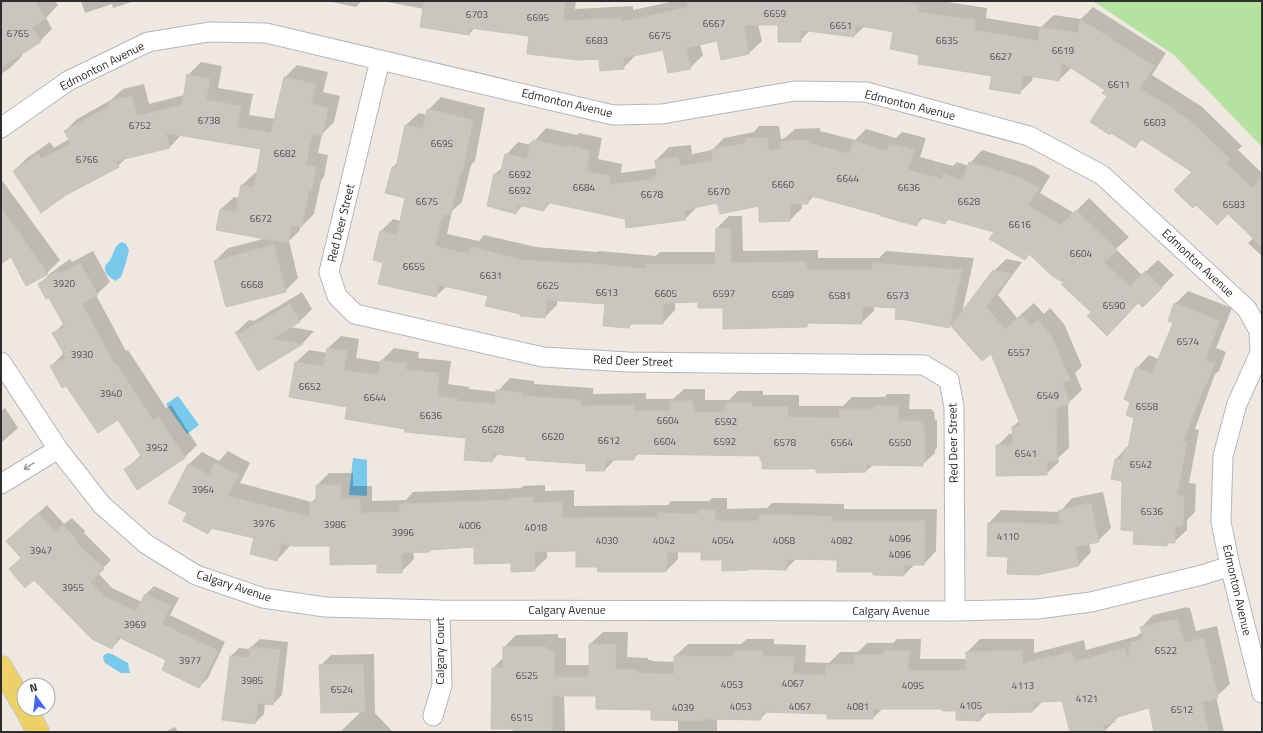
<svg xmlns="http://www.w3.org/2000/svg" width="1263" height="733" font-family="'Titillium Web',sans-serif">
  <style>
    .green { fill: #b4e29f }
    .water { fill: #78c9eb }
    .shadow { fill: #0003 }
    .building { fill: #c9c5bf; stroke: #c9c4b9 }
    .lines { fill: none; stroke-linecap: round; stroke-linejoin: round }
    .minor-casing { stroke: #b3b6bf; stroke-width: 21 }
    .primary-casing { stroke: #c8c8c8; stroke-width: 24 }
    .minor { stroke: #fff; stroke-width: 19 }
    .primary { stroke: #ecd166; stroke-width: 22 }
    .oneway { stroke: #a0a0a0 }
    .labels { text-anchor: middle; stroke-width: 3; stroke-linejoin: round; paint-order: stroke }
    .number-label { font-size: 10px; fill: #545352 }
    .street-label { font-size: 12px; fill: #2d2d2d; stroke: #fff }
  </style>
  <rect width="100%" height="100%" fill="#eee8e0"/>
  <path class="green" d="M 1093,1 L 1262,1 L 1262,147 L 1174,55 Z"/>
  <path class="water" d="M 122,242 L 126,244 L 129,250 L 125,266 L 121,277 L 115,281 C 110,277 105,274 105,268 C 105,265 108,263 110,260 C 114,254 114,245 122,242 Z
    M 178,396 L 199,425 L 187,434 L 166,404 Z
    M 353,458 L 367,460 L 367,496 L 349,495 Z
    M 108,653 L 112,654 L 128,663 L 130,673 L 121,673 L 105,663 L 103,658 L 104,655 Z"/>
  <path class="shadow" d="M 3,1 L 55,1 L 58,5 L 46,18 L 52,29 L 40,41 L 21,53 L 22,56 L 10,68 L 1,74 L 1,2 Z
    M 81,1 L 135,1 L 113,8 L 112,4 L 85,13 Z
    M 327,1 L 362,1 L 356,7 Z
    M 382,1 L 576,1 L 575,9 L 633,6 L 633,10 L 675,1 L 942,1 L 987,8 L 986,18 L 1041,27 L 1054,15 L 1081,19 L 1093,7 L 1166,53 L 1152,75 L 1201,106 L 1242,146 L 1238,150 L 1262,173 L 1262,256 L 1248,243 L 1253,238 L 1194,172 L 1142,139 L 1135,146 L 1108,96 L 1106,89 L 1072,67 L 1059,80 L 1033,76 L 1032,81 L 1019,93 L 993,75 L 920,55 L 894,32 L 865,26 L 854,36 L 810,30 L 800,41 L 779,24 L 758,24 L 762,41 L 749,53 L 722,59 L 718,40 L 700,44 L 703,55 L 690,68 L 664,49 L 636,55 L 623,68 L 600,58 L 530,35 L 476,27 L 469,34 L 424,9 Z
    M 201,62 L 222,66 L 218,88 L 253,94 L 249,115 L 275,119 L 285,77 L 297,65 L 328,72 L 323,92 L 340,96 L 334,122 L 322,134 L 318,153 L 328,155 L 324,177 L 321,181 L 314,214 L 302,226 L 300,226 L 300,230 L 289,241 L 298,278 L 285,291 L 215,261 L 228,248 L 267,238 L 221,209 L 234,197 L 240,198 L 242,185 L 255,173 L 258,173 L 262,149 L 182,134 L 170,147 L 127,157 L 118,166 L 14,171 L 27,158 L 50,142 L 54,148 L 69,139 L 65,131 L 77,119 L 111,100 L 123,89 L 144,84 L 149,104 L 184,95 L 188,75 Z
    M 441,97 L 485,108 L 475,161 L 471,165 L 462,202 L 452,211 L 447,234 L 479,241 L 484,235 L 536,247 L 597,252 L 599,251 L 656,256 L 660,252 L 716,252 L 717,228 L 729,216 L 742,216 L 743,251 L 818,250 L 818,258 L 879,258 L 886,251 L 974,258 L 962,313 L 994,271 L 1006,259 L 1022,262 L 998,295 L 1017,318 L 1034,303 L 1044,314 L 1050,308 L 1064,324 L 1082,366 L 1075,373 L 1082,390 L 1068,403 L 1069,448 L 1058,458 L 1059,462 L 1046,474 L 997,446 L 1009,434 L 1013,434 L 1013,427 L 1020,420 L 991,352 L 982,360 L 951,325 L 949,327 L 897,307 L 874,306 L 874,311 L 861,323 L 810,322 L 806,326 L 699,301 L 675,302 L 675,310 L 663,323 L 633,323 L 629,327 L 606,304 L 557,300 L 557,305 L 545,317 L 521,313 L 489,295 L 447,286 L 436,296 L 384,262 L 381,231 L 393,219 L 401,221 L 407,197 L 393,167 L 398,162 L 406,125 L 419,113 L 427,115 L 428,110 Z
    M 759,126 L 779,126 L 781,139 L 785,138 L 795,129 L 820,128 L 820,131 L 855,140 L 866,129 L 896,138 L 902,132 L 926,138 L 920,157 L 953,166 L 957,162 L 969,166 L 970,163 L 982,150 L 1034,166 L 1050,176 L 1040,193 L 1074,213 L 1089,198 L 1129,237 L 1116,249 L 1142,275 L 1158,260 L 1174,275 L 1143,306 L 1138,302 L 1093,312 L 1063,284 L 1064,282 L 1030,253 L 1025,259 L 995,232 L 950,218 L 945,223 L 924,217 L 916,225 L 882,214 L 814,196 L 807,203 L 802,203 L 802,208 L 790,220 L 760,205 L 718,202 L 698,206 L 685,219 L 626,218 L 551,202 L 544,210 L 523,205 L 516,213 L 495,174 L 503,167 L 506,155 L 518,142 L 531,145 L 546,128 L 577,135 L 579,133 L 602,138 L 598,159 L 622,164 L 621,173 L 657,168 L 656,160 L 669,147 L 691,145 L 692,154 L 712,150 L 724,138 L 754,132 Z
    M 1,179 L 60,260 L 47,273 L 27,285 L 11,255 L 1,262 Z
    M 93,251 L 110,282 L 96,295 L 126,351 L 128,350 L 166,408 L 171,405 L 197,445 L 185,457 L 137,488 L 125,470 L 141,455 L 118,419 L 51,366 L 64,353 L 54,333 L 64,323 L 49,297 L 39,284 L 52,272 L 70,259 L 72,262 Z
    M 1188,291 L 1232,308 L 1216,348 L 1226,352 L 1219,371 L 1215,374 L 1195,429 L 1199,430 L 1189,483 L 1196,484 L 1195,512 L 1187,520 L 1187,530 L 1174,542 L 1169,542 L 1167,545 L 1135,530 L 1123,480 L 1112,478 L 1116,459 L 1130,444 L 1135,418 L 1132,401 L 1137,368 L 1149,355 L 1158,359 L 1174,322 L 1175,304 Z
    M 302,292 L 312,309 L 300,321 L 290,327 L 314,331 L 303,343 L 258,370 L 236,332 L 249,320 L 254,321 Z
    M 341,336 L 359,339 L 356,358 L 382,362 L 382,360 L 394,348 L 419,352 L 418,358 L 451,361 L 448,384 L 469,387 L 469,389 L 497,392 L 510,378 L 534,381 L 534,384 L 593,388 L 593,394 L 646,393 L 646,399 L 673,399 L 684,389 L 705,389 L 705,400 L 729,400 L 738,391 L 763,391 L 763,395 L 799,395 L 799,406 L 843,406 L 852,397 L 885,397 L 887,394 L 910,394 L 909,409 L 932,409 L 932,411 L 934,411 L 935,420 L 937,420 L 937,448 L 935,450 L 935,453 L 922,465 L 873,465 L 866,471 L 817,468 L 761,455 L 639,453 L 633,459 L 615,459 L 605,470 L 587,463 L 499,453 L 492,461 L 467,437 L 406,428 L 349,406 L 290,396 L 296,362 L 309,350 L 328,353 L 328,348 Z
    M 5,408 L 18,428 L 1,443 L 1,411 Z
    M 228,451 L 250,463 L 240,483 L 312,502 L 317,497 L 317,485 L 329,473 L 353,473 L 353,486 L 372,486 L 372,501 L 406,500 L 413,492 L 521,488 L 523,486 L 545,485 L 545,491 L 574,490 L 574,506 L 668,505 L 671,501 L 709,501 L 712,498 L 727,498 L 727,509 L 767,508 L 772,503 L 783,503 L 844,504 L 844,509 L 937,509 L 936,551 L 924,564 L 915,564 L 904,575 L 874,571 L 838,559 L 797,558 L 786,569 L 750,568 L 749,569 L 702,551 L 678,551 L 678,559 L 666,571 L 598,566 L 577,550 L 547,550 L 547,558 L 534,570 L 475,546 L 433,548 L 430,551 L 413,552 L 414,559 L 401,572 L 331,544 L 290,544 L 289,547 L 277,560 L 255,538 L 213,527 L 208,533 L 188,513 L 169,503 L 189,464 L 202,452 L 219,461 Z
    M 1103,492 L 1111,528 L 1098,541 L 1089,543 L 1091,552 L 1079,565 L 1009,556 L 988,555 L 989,523 L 1001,510 L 1060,512 L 1072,498 Z
    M 47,505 L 64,524 L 72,518 L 85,531 L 84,533 L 111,560 L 98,573 L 112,588 L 142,602 L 146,594 L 154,586 L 179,598 L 170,615 L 225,642 L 208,678 L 199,687 L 168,660 L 121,638 L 112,648 L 22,558 L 16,533 Z
    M 1187,607 L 1187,608 L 1190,608 L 1196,631 L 1217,626 L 1230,684 L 1216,697 L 1224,732 L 1161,732 L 1149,707 L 1120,715 L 1104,732 L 1073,732 L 1063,700 L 1043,701 L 1033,711 L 988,712 L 980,720 L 957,710 L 943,708 L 883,708 L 873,718 L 828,713 L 768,711 L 760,719 L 717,718 L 717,732 L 678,732 L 678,720 L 652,709 L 597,695 L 564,695 L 565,732 L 513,732 L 513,728 L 493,668 L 504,657 L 504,647 L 516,635 L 558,634 L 558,638 L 566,638 L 566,665 L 590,665 L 590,644 L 603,632 L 628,632 L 627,657 L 648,658 L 648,660 L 652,660 L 652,661 L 675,662 L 675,656 L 688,644 L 741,644 L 747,639 L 774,639 L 774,644 L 806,645 L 805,662 L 829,663 L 840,652 L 858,652 L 867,643 L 893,643 L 897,639 L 921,639 L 920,659 L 967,659 L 967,652 L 980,639 L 1034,639 L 1034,653 L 1084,640 L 1086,650 L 1137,636 L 1142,632 L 1141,628 L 1153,615 Z
    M 260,639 L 288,642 L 282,695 L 273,704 L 265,703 L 264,714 L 255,723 L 231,656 L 239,648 L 251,649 L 251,647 Z
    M 374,654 L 375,713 L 393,732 L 340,732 L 362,711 L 320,666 L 331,655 Z
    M 175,727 L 178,732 L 165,732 Z"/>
  <path class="building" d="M 8,1 L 35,1 L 46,18 L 32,28 L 41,42 L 1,67 L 1,6 Z
    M 424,1 L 565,1 L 563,21 L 621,18 L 621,22 L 688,7 L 686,1 L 900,1 L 919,5 L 918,12 L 975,20 L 974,30 L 1038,41 L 1040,27 L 1078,33 L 1080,19 L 1154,66 L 1140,88 L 1188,119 L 1230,159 L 1226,163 L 1252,188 L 1262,177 L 1262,247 L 1228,214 L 1217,225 L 1196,205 L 1193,208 L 1174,190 L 1192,172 L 1141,139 L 1135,148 L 1111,133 L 1110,135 L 1090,122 L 1107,96 L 1102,93 L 1105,90 L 1062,62 L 1059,81 L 1023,75 L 1020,94 L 989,89 L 992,76 L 918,64 L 919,55 L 890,49 L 893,32 L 856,25 L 854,37 L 800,30 L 801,42 L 778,42 L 778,25 L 744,25 L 749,54 L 721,60 L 717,41 L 686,48 L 691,69 L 668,73 L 663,50 L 623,58 L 624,69 L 600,71 L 599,59 L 579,60 L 527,54 L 529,36 L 470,28 L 469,35 L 420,27 Z
    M 187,74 L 210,79 L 206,100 L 241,106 L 237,127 L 271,133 L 284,77 L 316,84 L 311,104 L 328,108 L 322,136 L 312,134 L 306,165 L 316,167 L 312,191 L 309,190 L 302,227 L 291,225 L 288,243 L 216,230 L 220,209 L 236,212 L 241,185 L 254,187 L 261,149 L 166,133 L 170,148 L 116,161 L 119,167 L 66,195 L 41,213 L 13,171 L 38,154 L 41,159 L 71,144 L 64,131 L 110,106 L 109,101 L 132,96 L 137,116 L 182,105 Z
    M 427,109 L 473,120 L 462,174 L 460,174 L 450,215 L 443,214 L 435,246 L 469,254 L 471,247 L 523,260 L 585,264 L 585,263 L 647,269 L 647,264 L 715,264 L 716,228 L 730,228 L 731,263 L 806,262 L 806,270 L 872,270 L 873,263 L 962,270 L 949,328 L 907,320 L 895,319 L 896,308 L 862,306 L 862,324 L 807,323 L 807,327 L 723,329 L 723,308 L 698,308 L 698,302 L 663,303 L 663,324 L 630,324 L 629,328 L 603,326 L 605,304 L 547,300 L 545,318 L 520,316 L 520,314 L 485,306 L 488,296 L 439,285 L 436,297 L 378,284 L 383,263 L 373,260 L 380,231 L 397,235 L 405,198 L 385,193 L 392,167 L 396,168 L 405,125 L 423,129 Z
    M 746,138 L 767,138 L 769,151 L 781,149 L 781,141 L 808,140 L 808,143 L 849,154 L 853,141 L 887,151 L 889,144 L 914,150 L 908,170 L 942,179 L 943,174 L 963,180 L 969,162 L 1021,178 L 1039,188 L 1028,206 L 1061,225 L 1076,210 L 1117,250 L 1104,262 L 1130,287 L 1145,271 L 1162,288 L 1143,307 L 1138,303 L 1107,336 L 1087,316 L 1091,312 L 1061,284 L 1066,284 L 1052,276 L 1029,254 L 1025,260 L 989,239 L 994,232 L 947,219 L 945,224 L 919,217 L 917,226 L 881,216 L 881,215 L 808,195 L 808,204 L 790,204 L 790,221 L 759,222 L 759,206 L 720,214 L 717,203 L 684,210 L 686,220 L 626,228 L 625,219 L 546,202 L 544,211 L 518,205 L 516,214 L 487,206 L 494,174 L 500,175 L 505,154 L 527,159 L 530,143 L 532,143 L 533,140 L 565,147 L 565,145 L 590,151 L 586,171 L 610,176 L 609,185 L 653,179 L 652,176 L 657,175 L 655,160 L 678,157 L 680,166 L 713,160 L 711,150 L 746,143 Z
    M 1,208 L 48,274 L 26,286 L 11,257 L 1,264 Z
    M 274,245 L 286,292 L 226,307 L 214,261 Z
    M 80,263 L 98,295 L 82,304 L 114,363 L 115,362 L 153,420 L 158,416 L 185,458 L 137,490 L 124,469 L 142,457 L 118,420 L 98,433 L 66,386 L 62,388 L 50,366 L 66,358 L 52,333 L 65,327 L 49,298 L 46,299 L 38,284 L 57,271 L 59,274 Z
    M 993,270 L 1011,274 L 986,307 L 1005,329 L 1022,315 L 1031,326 L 1038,320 L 1052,337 L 1070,380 L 1062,383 L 1070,403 L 1056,409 L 1057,461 L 1047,462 L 1047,475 L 996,476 L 996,445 L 1013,445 L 1012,426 L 1021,426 L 991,354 L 982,361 L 951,326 Z
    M 1174,303 L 1220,321 L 1205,360 L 1214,364 L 1206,385 L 1205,384 L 1183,442 L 1187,442 L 1177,495 L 1184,496 L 1183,525 L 1175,525 L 1175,543 L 1167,543 L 1167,546 L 1133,544 L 1134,531 L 1121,530 L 1122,481 L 1111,479 L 1115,459 L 1122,460 L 1125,448 L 1128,448 L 1134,418 L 1126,415 L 1130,402 L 1124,399 L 1136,367 L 1152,374 L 1173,323 L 1168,321 Z
    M 290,304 L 300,322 L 272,339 L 303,344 L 258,371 L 235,332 L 241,333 Z
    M 327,348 L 347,351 L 344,370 L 378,375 L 381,360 L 407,364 L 406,370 L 439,373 L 437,396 L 458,399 L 457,401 L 495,404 L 496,390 L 522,393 L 522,396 L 581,400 L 581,406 L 634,405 L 634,411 L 670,411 L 670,401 L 693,401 L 693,412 L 725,412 L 725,403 L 752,403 L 752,407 L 788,407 L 787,417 L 839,418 L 839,409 L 874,409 L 874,406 L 898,406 L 898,421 L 920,421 L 920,423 L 923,423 L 923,428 L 924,428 L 924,432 L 925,432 L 925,461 L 923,461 L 923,466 L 866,465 L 866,472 L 816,473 L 816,469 L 762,469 L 762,461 L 760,460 L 760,456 L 635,454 L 634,460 L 605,460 L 605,471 L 586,471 L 586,464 L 526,460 L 526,457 L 493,454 L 492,462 L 464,460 L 466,438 L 405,432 L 405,429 L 345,419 L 347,407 L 289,397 L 295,362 L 324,366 Z
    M 215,463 L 239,475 L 228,496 L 310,517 L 310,502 L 316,503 L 316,485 L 341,485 L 341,499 L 360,498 L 360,513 L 400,512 L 400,504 L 510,500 L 510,498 L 533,497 L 533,503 L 562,502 L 562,518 L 658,517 L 658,513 L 698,514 L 698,510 L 715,510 L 715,521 L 759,521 L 759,515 L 770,515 L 832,516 L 831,521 L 925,521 L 924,565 L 904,565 L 904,576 L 873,575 L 873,572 L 837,572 L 837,560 L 787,559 L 787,570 L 749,569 L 749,570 L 722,571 L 722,560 L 701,560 L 701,552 L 667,552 L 666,572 L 598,572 L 597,567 L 576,567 L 576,551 L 534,552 L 535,571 L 511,572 L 511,563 L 474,564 L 474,547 L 430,550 L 430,552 L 401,553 L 402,573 L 377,573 L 377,564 L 330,565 L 330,546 L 293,546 L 281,543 L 277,561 L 250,554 L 254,538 L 211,528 L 208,534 L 183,521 L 187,513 L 168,503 L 188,464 L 209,475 Z
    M 1091,503 L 1099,542 L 1075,547 L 1079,566 L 1038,575 L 1007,574 L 1008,557 L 987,556 L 988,523 L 1061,524 L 1058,511 Z
    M 38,513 L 55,532 L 63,525 L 77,540 L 76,542 L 104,569 L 90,582 L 104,596 L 136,611 L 145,594 L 171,606 L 162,624 L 218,651 L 199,688 L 162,670 L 166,660 L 118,637 L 112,649 L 92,639 L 34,580 L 25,588 L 9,569 L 21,558 L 6,541 Z
    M 1175,619 L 1175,620 L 1178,620 L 1184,643 L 1204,638 L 1218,698 L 1202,702 L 1209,732 L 1154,732 L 1149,708 L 1114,718 L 1115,722 L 1103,725 L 1105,732 L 1070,732 L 1062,701 L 1033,702 L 1033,712 L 980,713 L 980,721 L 956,720 L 956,711 L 942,711 L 942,709 L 873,709 L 873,719 L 827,719 L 827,714 L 761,712 L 761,720 L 703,719 L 703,721 L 651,720 L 651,710 L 596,709 L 596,696 L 552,696 L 552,732 L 514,732 L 514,729 L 491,729 L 492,668 L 503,667 L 503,647 L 546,647 L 546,650 L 554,650 L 554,677 L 589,677 L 589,644 L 616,644 L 615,669 L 636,670 L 636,672 L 640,672 L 640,673 L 674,674 L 674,656 L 733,657 L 733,651 L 762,651 L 762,656 L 794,657 L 793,674 L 826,675 L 826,665 L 854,664 L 854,655 L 884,655 L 884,651 L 909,651 L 908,671 L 966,671 L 966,652 L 1022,651 L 1022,664 L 1071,652 L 1074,662 L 1125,648 L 1127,657 L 1129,657 L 1129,647 L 1131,647 L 1130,643 L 1143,639 L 1140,627 Z
    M 250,647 L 280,650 L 273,705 L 258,703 L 255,724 L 222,720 L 230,656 L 249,658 Z
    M 363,664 L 365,712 L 321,713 L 319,665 Z"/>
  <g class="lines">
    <g class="minor-casing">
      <path id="minor" d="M 380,60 L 329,272 L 337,296 L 355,314 L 543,357 L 628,362 L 924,365 L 949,380 L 954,407 L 955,611
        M 1,128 L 68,81 L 148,42 L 209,32 L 266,33 L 613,115 L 662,114 L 795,91 L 866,92 L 1029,136 L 1102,175 L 1247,309 L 1259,331 L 1260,353 L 1237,404 L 1223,456 L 1221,522 L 1230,566 L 1262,693
        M 1,362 L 58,449 L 102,505 L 146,544 L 196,575 L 263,598 L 325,607 L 440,610 L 955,611 L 1037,609 L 1091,602 L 1202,575 L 1230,566
        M 1,484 L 58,449
        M 433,716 L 442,685 L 440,610"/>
    </g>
    <g class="primary-casing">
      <path id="primary" d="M 1,667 L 24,706
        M 26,709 L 38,732"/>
    </g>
    <use href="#minor" class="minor"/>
    <use href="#primary" class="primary"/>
  </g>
  <defs><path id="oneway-shaft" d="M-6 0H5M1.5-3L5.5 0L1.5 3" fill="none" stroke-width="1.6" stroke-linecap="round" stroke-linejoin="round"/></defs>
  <use class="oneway" href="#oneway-shaft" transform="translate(29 466) rotate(148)"/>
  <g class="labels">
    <g class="number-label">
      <text x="775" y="17">6659</text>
      <text x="477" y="18">6703</text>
      <text x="538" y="21">6695</text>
      <text x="714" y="27">6667</text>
      <text x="841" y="29">6651</text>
      <text x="18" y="37">6765</text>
      <text x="660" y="39">6675</text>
      <text x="597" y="44">6683</text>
      <text x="947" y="44">6635</text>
      <text x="1063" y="54">6619</text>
      <text x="1001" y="60">6627</text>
      <text x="1119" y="88">6611</text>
      <text x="209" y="124">6738</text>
      <text x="1155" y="126">6603</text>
      <text x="140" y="129">6752</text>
      <text x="442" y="147">6695</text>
      <text x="285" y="157">6682</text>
      <text x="87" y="163">6766</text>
      <text x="520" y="178">6692</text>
      <text x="848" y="182">6644</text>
      <text x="783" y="188">6660</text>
      <text x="584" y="191">6684</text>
      <text x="909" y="191">6636</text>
      <text x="520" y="194">6692</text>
      <text x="719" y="195">6670</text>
      <text x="652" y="198">6678</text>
      <text x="427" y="205">6675</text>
      <text x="969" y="205">6628</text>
      <text x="1234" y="208">6583</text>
      <text x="261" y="222">6672</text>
      <text x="1020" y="228">6616</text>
      <text x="1081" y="257">6604</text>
      <text x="414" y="270">6655</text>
      <text x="491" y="279">6631</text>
      <text x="64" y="287">3920</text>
      <text x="252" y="288">6668</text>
      <text x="548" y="289">6625</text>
      <text x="607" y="296">6613</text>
      <text x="666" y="297">6605</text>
      <text x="724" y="297">6597</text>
      <text x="783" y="298">6589</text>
      <text x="840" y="299">6581</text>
      <text x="898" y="299">6573</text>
      <text x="1114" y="309">6590</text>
      <text x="1188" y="345">6574</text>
      <text x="1019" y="356">6557</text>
      <text x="82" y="358">3930</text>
      <text x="310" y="390">6652</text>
      <text x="111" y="397">3940</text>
      <text x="1048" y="399">6549</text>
      <text x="375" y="401">6644</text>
      <text x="1147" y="410">6558</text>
      <text x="431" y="419">6636</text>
      <text x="668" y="424">6604</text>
      <text x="726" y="425">6592</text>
      <text x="493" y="433">6628</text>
      <text x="553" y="440">6620</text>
      <text x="609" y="444">6612</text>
      <text x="665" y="445">6604</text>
      <text x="725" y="445">6592</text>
      <text x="785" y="446">6578</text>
      <text x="842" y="446">6564</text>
      <text x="900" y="446">6550</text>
      <text x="157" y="451">3952</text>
      <text x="1026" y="457">6541</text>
      <text x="1141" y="468">6542</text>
      <text x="203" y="493">3964</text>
      <text x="1152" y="515">6536</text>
      <text x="264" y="527">3976</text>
      <text x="335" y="528">3986</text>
      <text x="470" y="529">4006</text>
      <text x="536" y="531">4018</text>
      <text x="403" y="536">3996</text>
      <text x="1008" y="540">4110</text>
      <text x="900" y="542">4096</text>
      <text x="607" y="544">4030</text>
      <text x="664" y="544">4042</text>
      <text x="723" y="544">4054</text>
      <text x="784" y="544">4068</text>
      <text x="842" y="544">4082</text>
      <text x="41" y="554">3947</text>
      <text x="900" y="558">4096</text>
      <text x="73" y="591">3955</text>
      <text x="135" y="628">3969</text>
      <text x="1166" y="654">6522</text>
      <text x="190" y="664">3977</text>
      <text x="527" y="679">6525</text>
      <text x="252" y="684">3985</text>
      <text x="793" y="687">4067</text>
      <text x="732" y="688">4053</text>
      <text x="913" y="689">4095</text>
      <text x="1023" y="689">4113</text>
      <text x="342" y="693">6524</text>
      <text x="1087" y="702">4121</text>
      <text x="971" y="709">4105</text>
      <text x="741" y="710">4053</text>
      <text x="800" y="710">4067</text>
      <text x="858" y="710">4081</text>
      <text x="683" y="711">4039</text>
      <text x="1182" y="713">6512</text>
      <text x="522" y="721">6515</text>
    </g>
    <g class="street-label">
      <text transform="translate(102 66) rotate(-27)" y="4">Edmonton Avenue</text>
      <text transform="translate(567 103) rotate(13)" y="4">Edmonton Avenue</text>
      <text transform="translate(910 105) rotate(14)" y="4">Edmonton Avenue</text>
      <text transform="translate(341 223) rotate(-76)" y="4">Red Deer Street</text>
      <text transform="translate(1198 263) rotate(43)" y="4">Edmonton Avenue</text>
      <text transform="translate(633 361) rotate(2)" y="4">Red Deer Street</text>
      <text transform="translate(953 443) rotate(-91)" y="4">Red Deer Street</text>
      <text transform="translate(234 586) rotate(18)" y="4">Calgary Avenue</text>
      <text transform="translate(1237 590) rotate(77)" y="4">Edmonton Avenue</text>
      <text x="567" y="614">Calgary Avenue</text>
      <text x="891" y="615">Calgary Avenue</text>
      <text transform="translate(440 651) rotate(-90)" y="4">Calgary Court</text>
    </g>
  </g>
  <rect width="1263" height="733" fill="none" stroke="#2d2d2d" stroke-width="4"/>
  <g transform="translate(36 697) rotate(345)"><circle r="19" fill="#ffffff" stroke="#ababab"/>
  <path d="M0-3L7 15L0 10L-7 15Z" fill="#4763f4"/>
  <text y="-6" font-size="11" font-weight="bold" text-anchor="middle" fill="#2d2d2d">N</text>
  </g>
</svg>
